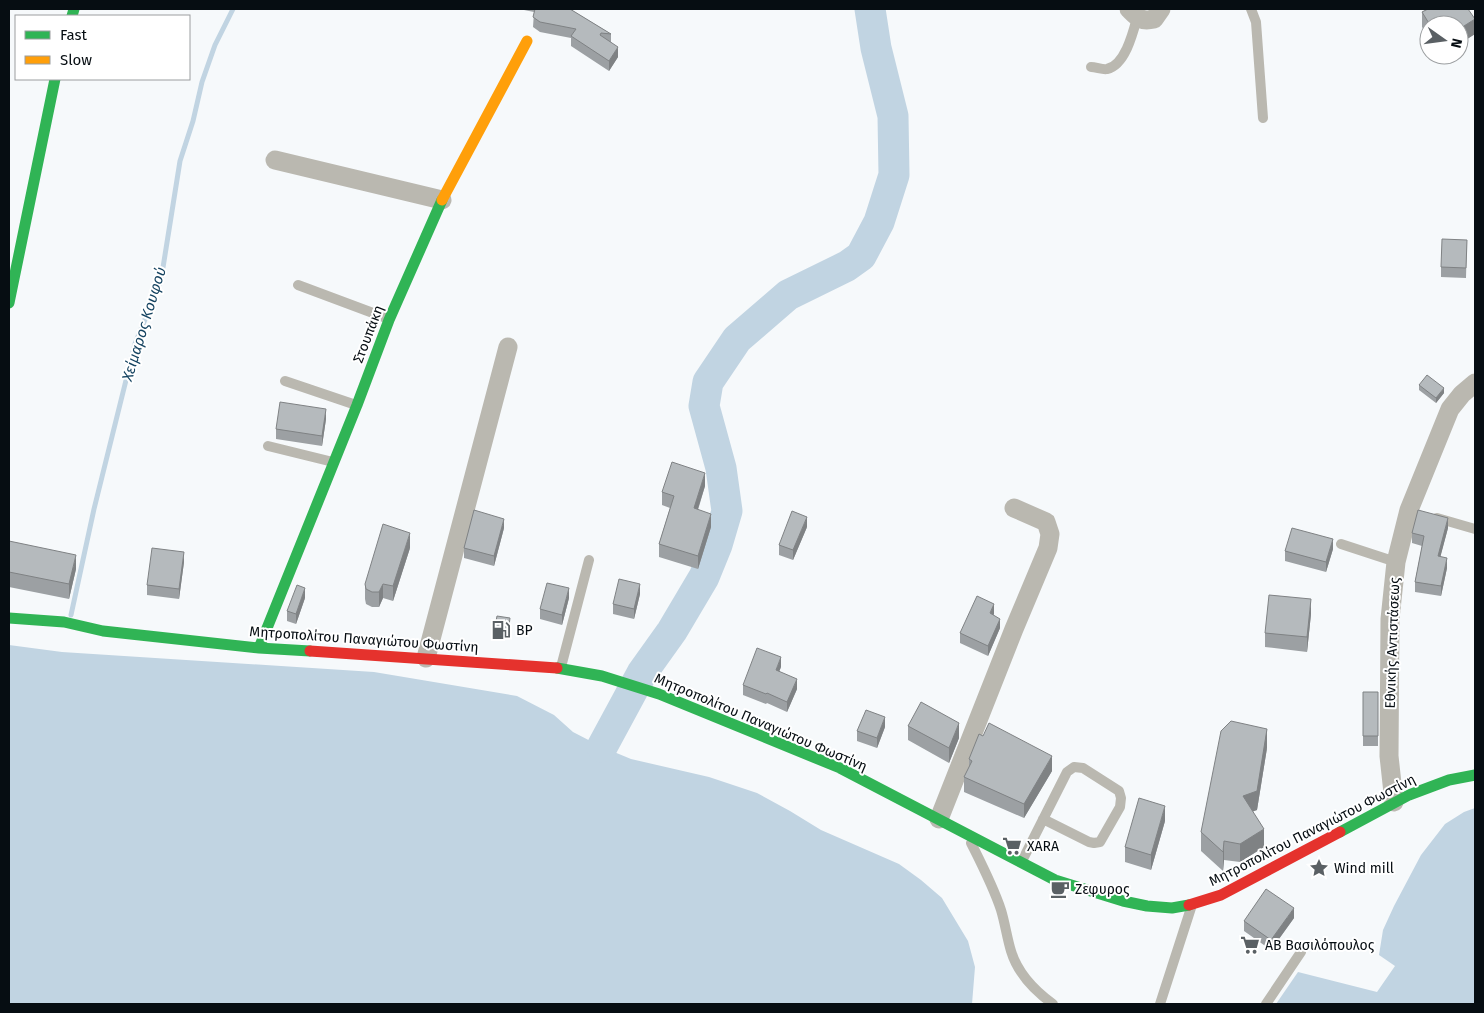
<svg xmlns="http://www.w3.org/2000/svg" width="1484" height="1013" font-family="'Fira Sans',sans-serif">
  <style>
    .water { fill: #c1d4e2 }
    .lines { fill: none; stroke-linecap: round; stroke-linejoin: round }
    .stream { stroke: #c1d4e2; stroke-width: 5 }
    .river { stroke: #c1d4e2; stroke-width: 31 }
    .lane { stroke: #bab8b0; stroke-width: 10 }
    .street { stroke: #bab8b0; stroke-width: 19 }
    .fast { stroke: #30b455; stroke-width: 11 }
    .slow { stroke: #ff9f0a; stroke-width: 11 }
    .jam { stroke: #e5322d; stroke-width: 11 }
    .wall { fill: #9ca0a3 }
    .shaded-wall { fill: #7f8284 }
    .building { fill: #b5babd; stroke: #7f8284 }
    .labels { text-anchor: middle; stroke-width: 4; stroke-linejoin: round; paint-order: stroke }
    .street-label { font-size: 14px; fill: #060d12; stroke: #fff }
    .poi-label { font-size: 14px; fill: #060d12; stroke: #fff; text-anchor: start }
    .water-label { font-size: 15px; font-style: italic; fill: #164461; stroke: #fff }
  </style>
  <rect width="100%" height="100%" fill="#f6f9fb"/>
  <path class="water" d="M 9,645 L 62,652 L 374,672 L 517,696 L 554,715 L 573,732 L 602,747 L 631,759 L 709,777 L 757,793 L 790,811 L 821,830 L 899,864 L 921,880 L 942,898 L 968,941 L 975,967 L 972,1004 L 9,1004 Z
    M 1475,808 L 1475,1004 L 1276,1004 L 1298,972 L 1377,992 L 1395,966 L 1379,955 L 1383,930 L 1394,906 L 1421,855 L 1445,824 L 1464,812 Z"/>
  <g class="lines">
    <path class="stream" d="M 71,615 L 94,509 L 135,344 L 161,280 L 180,161 L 193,121 L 202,82 L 215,45 L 233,9"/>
    <path class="river" d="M 602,747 L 642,673 L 672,631 L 704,577 L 717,545 L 727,511 L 721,468 L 704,406 L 708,382 L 737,339 L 788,295 L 847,266 L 861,256 L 879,222 L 894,175 L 893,116 L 876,48 L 870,9"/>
    <path class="lane" d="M 1251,9 L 1256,22 L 1263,118
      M 1091,67 C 1096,67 1103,70 1107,69 C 1125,65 1133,33 1137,18
      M 298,285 L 389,319
      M 285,381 L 356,405
      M 268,446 L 333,462
      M 1437,518 L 1475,529
      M 1341,544 L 1396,562
      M 561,667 L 589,560
      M 971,843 C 982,865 993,886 1001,910 C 1005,923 1007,938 1011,951 C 1018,974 1035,991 1053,1004
      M 1022,861 L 1067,772 L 1074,767 L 1083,768 L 1119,791 L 1121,798 L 1120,807 L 1100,842 L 1094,843 L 1089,842 L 1043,819
      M 1160,1004 L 1191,908
      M 1266,1004 L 1301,952"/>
    <path class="street" d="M 1129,9 C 1138,18 1141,22 1154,19 L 1161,9
      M 275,160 L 442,200
      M 426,658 L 508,347
      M 1394,802 L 1389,756 L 1390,619 L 1396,562 L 1409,510 L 1450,409 L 1462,394 L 1475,383
      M 939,819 L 1014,629 L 1048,548 L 1050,534 L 1046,522 L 1014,508"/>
    <path class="fast" d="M 72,16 L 74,9
      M 9,303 L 55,79
      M 9,618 L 64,622 L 103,631 L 259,648 L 310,651
      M 259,648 L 357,405 L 389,320 L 442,200
      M 557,668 L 602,676 L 659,694 L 840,768 L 1055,880 L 1123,901 L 1147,906 L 1172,908 L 1189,905
      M 1340,832 L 1409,795 L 1449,780 L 1475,775"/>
    <path class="slow" d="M 442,200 L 527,41"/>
    <path class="jam" d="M 310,651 L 557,668
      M 1189,905 L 1221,895 L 1340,832"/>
  </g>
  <path class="wall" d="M 524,9 L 570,9 L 611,34 L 611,42 L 618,57 L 609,71 L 571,46 L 571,38 L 540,32 L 533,27 L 534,12 L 524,10 Z
    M 1424,9 L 1468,9 L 1475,34 L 1464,41 L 1463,52 L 1459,57 L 1445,63 L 1440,55 L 1459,55 L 1459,25 L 1429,25 L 1429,38 L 1422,27 L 1422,12 L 1425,10 Z
    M 1467,240 L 1466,278 L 1441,277 L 1441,267 Z
    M 1419,385 L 1444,393 L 1436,403 L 1419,390 Z
    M 326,419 L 322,446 L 276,439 L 276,429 Z
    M 705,486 L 698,510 L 711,527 L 698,569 L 659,557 L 659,544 L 670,508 L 662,505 L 662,492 Z
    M 807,527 L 793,560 L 779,555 L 779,545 Z
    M 504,528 L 494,566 L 464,558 L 464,548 Z
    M 1448,528 L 1440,557 L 1447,568 L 1441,596 L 1415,592 L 1415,582 L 1422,546 L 1412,543 L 1412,533 Z
    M 9,541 L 76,569 L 69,599 L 9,587 Z
    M 410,548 L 393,601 L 383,598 L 379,607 L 372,607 L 366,604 L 365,599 L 365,584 Z
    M 1333,549 L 1326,572 L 1285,561 L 1285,551 Z
    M 184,562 L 179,599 L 147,595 L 147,585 Z
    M 640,594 L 634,619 L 613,614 L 613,604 Z
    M 305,598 L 296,624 L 287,621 L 287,611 Z
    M 569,598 L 562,625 L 540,619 L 540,609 Z
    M 994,614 L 993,615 L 1000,628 L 988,656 L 960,643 L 960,633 Z
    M 1311,614 L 1307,652 L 1265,647 L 1265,633 Z
    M 510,623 L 508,638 L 494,636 L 494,631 Z
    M 781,667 L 779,671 L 797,689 L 787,712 L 767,703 L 766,704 L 743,695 L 743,685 Z
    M 1363,692 L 1378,692 L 1378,746 L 1363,746 Z
    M 908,726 L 959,738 L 949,763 L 908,740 Z
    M 885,727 L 877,748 L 857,741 L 857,731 Z
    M 1267,748 L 1257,810 L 1253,811 L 1264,847 L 1240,862 L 1224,860 L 1223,871 L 1201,851 L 1201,832 Z
    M 969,759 L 1052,771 L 1024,818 L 964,792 L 964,777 L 969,767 Z
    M 1165,821 L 1151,870 L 1125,862 L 1125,847 Z
    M 1294,918 L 1271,950 L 1244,931 L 1244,921 Z"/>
  <path class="shaded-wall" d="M 1475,19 L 1475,34 L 1464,41 L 1463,52 L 1459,57 L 1445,63 L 1445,55 L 1459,55 L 1459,42 L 1464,26 Z
    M 618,47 L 618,57 L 609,71 L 609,61 Z
    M 1444,388 L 1444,393 L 1436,403 L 1436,398 Z
    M 326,409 L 326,419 L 322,446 L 322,436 Z
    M 705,473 L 705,486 L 694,521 L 694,508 Z
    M 711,514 L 711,527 L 698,569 L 698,556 Z
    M 807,517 L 807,527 L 793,560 L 793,550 Z
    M 1448,518 L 1448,528 L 1438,566 L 1438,556 Z
    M 504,519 L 504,528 L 494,566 L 494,556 Z
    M 410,533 L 410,548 L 393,601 L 393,586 Z
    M 1333,539 L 1333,549 L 1326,572 L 1326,562 Z
    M 184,552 L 184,562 L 179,599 L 179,589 Z
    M 76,555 L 76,569 L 69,599 L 69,584 Z
    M 1447,558 L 1447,568 L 1441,596 L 1441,586 Z
    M 383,584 L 383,598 L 379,607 L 379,592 Z
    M 640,584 L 640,594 L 634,619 L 634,609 Z
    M 305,588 L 305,598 L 296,624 L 296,614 Z
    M 569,588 L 569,598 L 562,625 L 562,615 Z
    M 1311,599 L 1311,614 L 1307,652 L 1307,637 Z
    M 994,604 L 994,614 L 990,623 L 990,613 Z
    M 1000,619 L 1000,628 L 988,656 L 988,646 Z
    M 781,657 L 781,667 L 776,680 L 776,670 Z
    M 797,679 L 797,689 L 787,712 L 787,702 Z
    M 885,717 L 885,727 L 877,748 L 877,738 Z
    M 959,723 L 959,738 L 949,763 L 949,748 Z
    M 1267,729 L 1267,748 L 1257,810 L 1243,815 L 1243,796 Z
    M 1052,756 L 1052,771 L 1024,818 L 1024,804 Z
    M 1165,806 L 1165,821 L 1151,870 L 1151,855 Z
    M 1264,829 L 1264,847 L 1240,862 L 1240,844 Z
    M 1224,841 L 1224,860 L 1223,871 L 1223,852 Z
    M 1294,908 L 1294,918 L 1271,950 L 1271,940 Z"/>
  <path class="building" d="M 535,9 L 570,9 L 611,34 L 601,33 L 600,35 L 618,47 L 609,61 L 571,36 L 576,29 L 540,22 L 533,17 Z
    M 1428,9 L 1468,9 L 1475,19 L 1464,26 L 1463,37 L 1459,42 L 1459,25 L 1430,25 L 1422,12 Z
    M 1442,239 L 1467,240 L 1466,268 L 1441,267 Z
    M 1427,375 L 1444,388 L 1436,398 L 1419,385 Z
    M 280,402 L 326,409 L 322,436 L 276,429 Z
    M 672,462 L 705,473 L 694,508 L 711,514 L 698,556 L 659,544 L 674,496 L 662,492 Z
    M 474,510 L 504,519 L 494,556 L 464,548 Z
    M 1418,510 L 1448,518 L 1438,556 L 1447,558 L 1441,586 L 1415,582 L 1424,536 L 1412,533 Z
    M 792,511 L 807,517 L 793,550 L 779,545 Z
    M 383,524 L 410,533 L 393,586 L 383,584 L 379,592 L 372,592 L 366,589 L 365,584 Z
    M 1292,528 L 1333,539 L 1326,562 L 1285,551 Z
    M 9,541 L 76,555 L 69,584 L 9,572 Z
    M 152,548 L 184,552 L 179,589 L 147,585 Z
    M 619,579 L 640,584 L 634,609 L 613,604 Z
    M 547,583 L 569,588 L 562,615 L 540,609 Z
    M 297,585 L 305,588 L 296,614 L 287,611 Z
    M 1269,595 L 1311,599 L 1307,637 L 1265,633 Z
    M 977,596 L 994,604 L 990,613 L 1000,619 L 988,646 L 960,633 Z
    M 497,616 L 510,618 L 508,633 L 494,631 Z
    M 757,648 L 781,657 L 776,670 L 797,679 L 787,702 L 767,693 L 766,694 L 743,685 Z
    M 1363,692 L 1378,692 L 1378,736 L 1363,736 Z
    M 921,702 L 959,723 L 949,748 L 908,726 Z
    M 866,710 L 885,717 L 877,738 L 857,731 Z
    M 1231,721 L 1267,729 L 1257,791 L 1243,796 L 1264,829 L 1240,844 L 1224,841 L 1223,852 L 1201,832 L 1221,731 Z
    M 989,723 L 1052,756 L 1024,804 L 964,777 L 972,761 L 969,759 L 979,734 L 983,736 Z
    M 1139,798 L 1165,806 L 1151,855 L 1125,847 Z
    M 1266,889 L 1294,908 L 1271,940 L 1244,921 Z"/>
  <defs>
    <g id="fuel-bare" transform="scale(1.5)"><path d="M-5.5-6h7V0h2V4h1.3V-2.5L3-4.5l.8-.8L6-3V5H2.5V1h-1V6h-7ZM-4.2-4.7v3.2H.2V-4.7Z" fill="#5a6064" stroke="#fff" stroke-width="2.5" paint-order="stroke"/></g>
    <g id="supermarket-bare" transform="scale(1.5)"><path d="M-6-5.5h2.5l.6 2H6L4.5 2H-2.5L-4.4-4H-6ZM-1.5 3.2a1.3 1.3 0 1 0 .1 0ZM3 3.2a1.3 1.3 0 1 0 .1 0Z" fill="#5a6064" stroke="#fff" stroke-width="2.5" paint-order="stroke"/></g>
    <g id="sight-bare" transform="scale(1.5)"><path d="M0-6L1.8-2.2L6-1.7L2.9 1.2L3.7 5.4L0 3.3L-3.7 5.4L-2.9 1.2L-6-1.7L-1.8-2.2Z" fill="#5a6064" stroke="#fff" stroke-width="2.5" paint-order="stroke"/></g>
    <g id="cafe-bare" transform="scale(1.5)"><path d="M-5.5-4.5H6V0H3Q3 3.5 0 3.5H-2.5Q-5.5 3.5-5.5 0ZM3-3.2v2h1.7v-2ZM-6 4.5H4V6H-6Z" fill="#5a6064" stroke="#fff" stroke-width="2.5" paint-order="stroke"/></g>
  </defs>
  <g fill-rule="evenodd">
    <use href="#fuel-bare" x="501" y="630"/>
    <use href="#supermarket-bare" x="1012" y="846"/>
    <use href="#sight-bare" x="1319" y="868"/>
    <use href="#cafe-bare" x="1060" y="889"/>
    <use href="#supermarket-bare" x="1250" y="945"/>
  </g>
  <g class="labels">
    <g class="street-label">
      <text transform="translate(368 334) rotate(-69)" y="5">Στουπάκη</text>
      <text transform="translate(364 639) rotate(4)" y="5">Μητροπολίτου Παναγιώτου Φωστίνη</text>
      <text transform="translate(1392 643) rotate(-88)" y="5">Εθνικής Αντιστάσεως</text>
      <text transform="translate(761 722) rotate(23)" y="5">Μητροπολίτου Παναγιώτου Φωστίνη</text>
      <text transform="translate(1312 830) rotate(-27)" y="5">Μητροπολίτου Παναγιώτου Φωστίνη</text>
    </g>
    <g class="poi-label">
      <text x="516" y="635">BP</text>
      <text x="1027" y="851">XARA</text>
      <text x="1334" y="873">Wind mill</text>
      <text x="1075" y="894">Ζεφυρος</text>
      <text x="1265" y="950">ΑΒ Βασιλόπουλος</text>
    </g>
    <g class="water-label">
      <text transform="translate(144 324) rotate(-73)" y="5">Χείμαρος Κουφού</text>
    </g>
  </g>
  <rect width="1484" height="1013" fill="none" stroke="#060d12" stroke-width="20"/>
  <rect x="15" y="15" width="175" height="65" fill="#ffffff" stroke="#9b9ea0"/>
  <rect x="25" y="31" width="25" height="8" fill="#30b455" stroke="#9b9ea0"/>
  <text x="60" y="40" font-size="15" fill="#060d12">Fast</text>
  <rect x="25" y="56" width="25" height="8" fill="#ff9f0a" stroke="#9b9ea0"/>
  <text x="60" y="65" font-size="15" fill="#060d12">Slow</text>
  <g transform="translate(1444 40) rotate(104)"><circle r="24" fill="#ffffff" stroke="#9b9ea0"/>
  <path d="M0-4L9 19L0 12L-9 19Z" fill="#5a6064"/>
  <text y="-8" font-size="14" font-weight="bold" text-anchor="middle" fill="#060d12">N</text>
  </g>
</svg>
